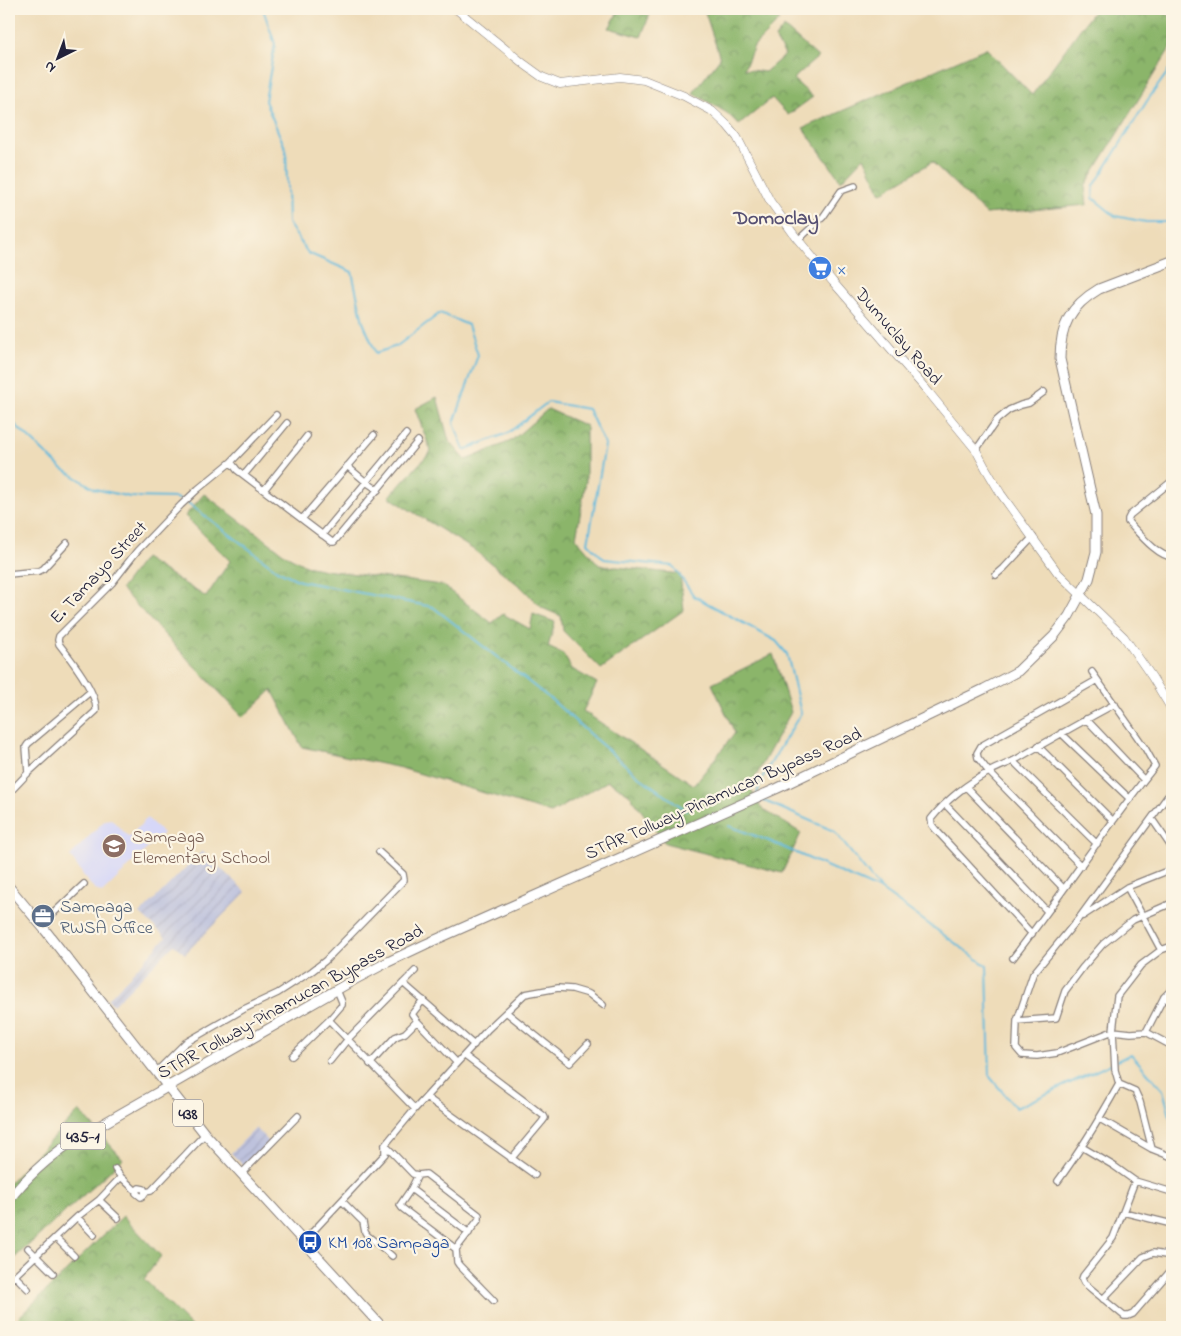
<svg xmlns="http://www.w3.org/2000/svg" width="1181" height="1336" font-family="'Indie Flower',sans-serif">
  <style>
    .built { fill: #d6d7f8 }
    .industrial { fill: url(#industrial-furrows) }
    .forest { fill: url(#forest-crowns); stroke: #566c53 }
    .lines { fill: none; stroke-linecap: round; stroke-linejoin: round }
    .stream { stroke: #5fb9dc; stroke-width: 2 }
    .street-casing { stroke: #887f7a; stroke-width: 8 }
    .secondary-casing { stroke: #887f7a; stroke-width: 9 }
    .primary-casing { stroke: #887f7a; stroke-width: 11 }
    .street { stroke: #fff; stroke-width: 5.5 }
    .secondary { stroke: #fff; stroke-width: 8 }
    .primary { stroke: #fff; stroke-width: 9 }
    .labels { text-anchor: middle; stroke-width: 4.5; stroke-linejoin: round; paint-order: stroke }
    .shield { fill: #fcf5e5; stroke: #63616e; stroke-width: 1 }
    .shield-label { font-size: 16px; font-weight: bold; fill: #22223b }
    .shop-label { font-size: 18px; fill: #366cbe; stroke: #fcf5e5; text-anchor: start }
    .street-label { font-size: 18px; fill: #22223b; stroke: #fcf5e5 }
    .education-label { font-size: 18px; fill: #785e54; stroke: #fcf5e5; text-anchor: start }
    .service-label { font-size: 18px; fill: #4e5e75; stroke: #fcf5e5; text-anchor: start }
    .transit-label { font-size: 18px; fill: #164399; stroke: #fcf5e5; text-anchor: start }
    .quarter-label { font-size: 20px; font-weight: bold; fill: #565073; stroke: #fcf5e5 }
  </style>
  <defs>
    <pattern id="industrial-furrows" width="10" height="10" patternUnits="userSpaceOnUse" patternTransform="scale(1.25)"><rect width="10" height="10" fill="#bec2dd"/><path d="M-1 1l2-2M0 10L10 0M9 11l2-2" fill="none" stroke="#a3a6bf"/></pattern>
    <pattern id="forest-crowns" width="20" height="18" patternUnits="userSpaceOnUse" patternTransform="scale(1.25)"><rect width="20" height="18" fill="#8bb56b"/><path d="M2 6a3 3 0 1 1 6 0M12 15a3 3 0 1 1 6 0" fill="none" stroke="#719359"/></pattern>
  </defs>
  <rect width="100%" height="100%" fill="#fcf5e5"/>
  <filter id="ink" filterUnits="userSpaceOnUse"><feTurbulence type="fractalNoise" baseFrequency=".02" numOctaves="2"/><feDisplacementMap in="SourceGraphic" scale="10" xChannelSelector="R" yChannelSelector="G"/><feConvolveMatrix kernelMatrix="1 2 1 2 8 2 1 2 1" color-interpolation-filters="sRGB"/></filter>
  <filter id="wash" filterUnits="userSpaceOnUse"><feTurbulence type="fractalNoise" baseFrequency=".0096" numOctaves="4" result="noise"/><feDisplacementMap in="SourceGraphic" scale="20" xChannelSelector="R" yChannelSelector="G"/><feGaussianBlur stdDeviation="1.12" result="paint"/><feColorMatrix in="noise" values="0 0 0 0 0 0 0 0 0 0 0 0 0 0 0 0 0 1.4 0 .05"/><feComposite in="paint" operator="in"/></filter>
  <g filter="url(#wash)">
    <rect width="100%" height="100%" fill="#eedcb9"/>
    <path class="built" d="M 147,818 L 163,833 L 102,893 L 96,890 L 88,882 L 70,856 L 105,820 L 111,819 L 129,837 Z"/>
    <path class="industrial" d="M 202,851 L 246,892 L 185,954 L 174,945 L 113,1005 L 108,999 L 166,937 L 140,914 Z
      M 256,1128 L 270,1143 L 245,1167 L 231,1153 Z"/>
    <path class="forest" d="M 620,9 L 652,9 L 641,37 L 609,28 Z
      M 704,9 L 777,9 L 779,21 L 754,46 L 744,69 L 765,72 L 785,55 L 775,38 L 784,27 L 818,57 L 793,79 L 813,97 L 788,115 L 772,98 L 739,125 L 727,113 L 693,93 L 720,58 Z
      M 1095,9 L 1158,9 L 1172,17 L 1172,45 L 1085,186 L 1087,205 L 986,214 L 932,162 L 881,193 L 864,157 L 841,181 L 803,128 L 986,48 L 1032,95 Z
      M 437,397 L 449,441 L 466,460 L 511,441 L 548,409 L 586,426 L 586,481 L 576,538 L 599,565 L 680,574 L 684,610 L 601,669 L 563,631 L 561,616 L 542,608 L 521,587 L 474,550 L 389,497 L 431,451 L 415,409 Z
      M 204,494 L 286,555 L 306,566 L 325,570 L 442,585 L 492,623 L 503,614 L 530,629 L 533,614 L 555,622 L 548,647 L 563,654 L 572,669 L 597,683 L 583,711 L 694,785 L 735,733 L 712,684 L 773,654 L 791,712 L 750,787 L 761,808 L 801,833 L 782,873 L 665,843 L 629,794 L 608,781 L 551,813 L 401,768 L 302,747 L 272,690 L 243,717 L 121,589 L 144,558 L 206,597 L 230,561 L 185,516 Z
      M 79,1111 L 123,1159 L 9,1263 L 9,1183 Z
      M 123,1216 L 161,1256 L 144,1279 L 192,1327 L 9,1327 L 9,1316 L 15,1321 Z"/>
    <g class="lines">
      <path class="stream" d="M 263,9 L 275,44 L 265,101 L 286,150 L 288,223 L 308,253 L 352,272 L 363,322 L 376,353 L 397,346 L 440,313 L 468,325 L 478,355 L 454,423 L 464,450 L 508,433 L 548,402 L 588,409 L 605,445 L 588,543 L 604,559 L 673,566 L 694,596 L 776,641 L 787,654 L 801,713 L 762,778 L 757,794
        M 1172,66 L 1147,101 L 1094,186 L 1093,198 L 1115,216 L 1146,222 L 1172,222
        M 9,419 L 61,468 L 95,489 L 130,497 L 176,498 L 182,500
        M 188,503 L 277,570 L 300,581 L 433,607 L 553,701 L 595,739 L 642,779 L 686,810
        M 762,800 L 834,831 L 880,889 L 987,966 L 990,1077 L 1016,1108 L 1113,1063
        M 729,826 L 769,841 L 878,889
        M 1117,1061 L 1131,1054 L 1163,1090 L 1172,1123"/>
    </g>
  </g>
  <g filter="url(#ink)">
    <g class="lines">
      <g class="street-casing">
        <path id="street" d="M 798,240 L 823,217 L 841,191 L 855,186
          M 976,450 L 997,420 L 1009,410 L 1021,405 L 1029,403 L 1044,392
          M 231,462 L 237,470 L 332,542 L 334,542 L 418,441
          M 347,466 L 366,482 L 378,490
          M 244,475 L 287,423
          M 1172,481 L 1130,515 L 1128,519 L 1128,522 C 1139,533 1157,556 1172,557
          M 264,490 L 307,436
          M 302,519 L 374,435
          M 322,535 L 406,434
          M 9,574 L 39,571 L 43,569 L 67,543
          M 996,575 L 1004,568 L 1033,537
          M 1086,719 L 1144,780
          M 1061,733 L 1130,799
          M 1038,746 L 1113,821
          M 1013,761 L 1097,844
          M 28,773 L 26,747 L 28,744 L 90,692
          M 966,787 L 1064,889
          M 9,793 L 28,773 L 96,711 C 98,693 70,658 59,644 L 58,640 L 59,636 L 112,583 L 137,551 L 181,505 L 198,489 L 231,462 L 276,415
          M 1172,794 L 1167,797 L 1079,918 L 1033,974 L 1017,1021 L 1016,1048 L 1022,1055 L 1037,1056 L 1057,1053 L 1113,1031 L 1131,1033 L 1146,1032 L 1172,1046
          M 945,804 L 1047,911
          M 1152,819 L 1172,848
          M 1081,866 L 989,772 L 978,758 L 977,753 L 981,746 L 1097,680
          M 1127,887 L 1161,950
          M 1083,916 L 1127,887 L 1172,869
          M 41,925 L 84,884
          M 1032,934 L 936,830 L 932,825 L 931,819 C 946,800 969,782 991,771 C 998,767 1007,764 1015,760 C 1048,741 1081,722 1115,704
          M 1013,958 C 1062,895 1105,828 1155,766 L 1145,748 L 1092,672
          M 403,983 L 474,1045
          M 1164,997 L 1172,1003
          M 506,1012 L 570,1063 L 588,1044
          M 329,1020 L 415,1109
          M 417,1021 L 412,1014 L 423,1000
          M 1017,1021 L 1056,1018 L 1065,991 L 1083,967 L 1103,944 L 1133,920 L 1172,903
          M 1146,1032 L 1164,997 L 1172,989
          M 292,1056 L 329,1020 L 342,1005 L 342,1002 L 337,990
          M 465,1056 L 544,1116 L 545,1118 L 542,1122 L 511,1159
          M 330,1061 L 348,1039 L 415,971
          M 370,1064 L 395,1037 L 405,1033 L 417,1021 L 457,1063
          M 156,1072 L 185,1043 L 244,1009 L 278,993 L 312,971 L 325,961 L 404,880 L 403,874 L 379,852
          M 1119,1084 L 1135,1091 L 1140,1102 L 1152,1149
          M 426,1097 L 535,1175
          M 1100,1119 L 1152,1149 L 1172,1157
          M 385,1145 L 413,1174 L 418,1175 L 426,1174 L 479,1215 L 479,1219 L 456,1249 L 457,1262 L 459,1265 L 494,1301
          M 1082,1147 L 1114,1166 L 1135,1181 L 1172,1192
          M 115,1169 L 121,1177 L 136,1191
          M 241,1174 L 298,1116
          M 418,1175 L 411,1189 L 400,1205 L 402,1208 L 456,1249
          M 1058,1181 C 1081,1150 1100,1118 1119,1084 L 1115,1070 L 1113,1031 L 1117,996 L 1141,965 L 1161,950 L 1172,946
          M 1135,1181 L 1113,1238 L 1083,1276 L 1082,1279 L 1084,1283 L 1124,1316 L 1128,1316 L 1133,1314 L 1172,1269
          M 411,1189 L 469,1233
          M 145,1192 L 144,1189 L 139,1188 L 137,1190 L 136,1193 L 141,1197 L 144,1195 L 145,1192 L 151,1191 L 205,1134
          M 99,1200 L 118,1218
          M 342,1201 L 363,1222 L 365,1232 L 367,1235 L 392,1256
          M 1123,1212 L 1172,1224
          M 77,1217 L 94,1235
          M 56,1238 L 74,1256
          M 304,1241 L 385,1154 L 385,1145 L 415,1109 L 488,1029 L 525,994 L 558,988 L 572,989 L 589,994 L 603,1005
          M 28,1248 L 53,1273
          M 15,1276 L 28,1289
          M 9,1281 L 77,1217 L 99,1200 L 121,1177
          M 1103,1299 L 1143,1257 L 1153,1253 L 1172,1256
          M 9,1310 L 10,1312
          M 1166,1327 L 1172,1321"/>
      </g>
      <g class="secondary-casing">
        <path id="secondary" d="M 456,9 L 524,64 L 542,77 L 560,84 L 620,77 L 644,80 L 684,96 L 712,111 L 727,125 L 737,137 L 770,201 L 795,236 L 833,282 L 931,395 L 976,450 L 985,467 L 1001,494 L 1058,573 L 1124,637 L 1152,677 L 1172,710"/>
      </g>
      <g class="primary-casing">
        <path id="primary" d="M 9,887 L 45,930 L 205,1134 L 382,1327
          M 9,1200 C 27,1176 48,1158 73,1141 L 352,981 L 388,962 L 426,944 L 778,788 L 984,689 L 1018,671 L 1054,636 L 1069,616 L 1089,579 L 1096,552 L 1096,515 L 1060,359 C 1060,326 1070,306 1099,289 L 1172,261"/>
      </g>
      <use href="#street" class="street"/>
      <use href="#secondary" class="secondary"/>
      <use href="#primary" class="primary"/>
    </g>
  </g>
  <defs>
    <g id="supermarket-disc" transform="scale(1.25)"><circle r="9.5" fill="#3f7fe0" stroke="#fcf5e5"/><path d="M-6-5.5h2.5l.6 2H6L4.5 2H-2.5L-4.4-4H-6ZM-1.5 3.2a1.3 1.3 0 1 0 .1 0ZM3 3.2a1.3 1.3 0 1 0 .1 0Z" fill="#fff"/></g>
    <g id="school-disc" transform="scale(1.25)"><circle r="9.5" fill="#8d6e63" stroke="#fcf5e5"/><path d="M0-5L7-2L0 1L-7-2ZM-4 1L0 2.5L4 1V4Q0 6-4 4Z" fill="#fff"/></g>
    <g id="office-disc" transform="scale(1.25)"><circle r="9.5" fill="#5c6f8a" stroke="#fcf5e5"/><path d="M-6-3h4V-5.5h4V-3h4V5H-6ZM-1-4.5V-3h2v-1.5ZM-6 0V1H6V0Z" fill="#fff"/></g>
    <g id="bus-disc" transform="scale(1.25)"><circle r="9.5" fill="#1a4fb4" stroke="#fcf5e5"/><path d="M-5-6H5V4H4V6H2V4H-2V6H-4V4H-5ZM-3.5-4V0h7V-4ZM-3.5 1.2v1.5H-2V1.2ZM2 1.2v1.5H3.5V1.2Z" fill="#fff"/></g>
  </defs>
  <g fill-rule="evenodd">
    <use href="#supermarket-disc" x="820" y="268"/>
    <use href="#school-disc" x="114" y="846"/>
    <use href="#office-disc" x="43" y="916"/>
    <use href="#bus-disc" x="310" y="1242"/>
  </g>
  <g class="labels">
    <g class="shield">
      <rect x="173" y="1099.5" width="30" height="27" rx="4"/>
      <rect x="60.5" y="1122.5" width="45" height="27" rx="4"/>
    </g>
    <g class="shield-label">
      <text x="188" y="1119">438</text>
      <text x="83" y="1142">435-1</text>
    </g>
    <g class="shop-label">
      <text x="838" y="274">x</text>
    </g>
    <g class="street-label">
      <text transform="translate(899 336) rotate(49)" y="6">Dumuclay Road</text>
      <text transform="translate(98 572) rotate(-47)" y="6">E. Tamayo Street</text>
      <text transform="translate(723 793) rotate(-24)" y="6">STAR Tollway-Pinamucan Bypass Road</text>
      <text transform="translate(290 1001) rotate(-29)" y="6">STAR Tollway-Pinamucan Bypass Road</text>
    </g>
    <g class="education-label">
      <text x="132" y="842">Sampaga<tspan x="132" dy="21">Elementary School</tspan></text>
    </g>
    <g class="service-label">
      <text x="60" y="912">Sampaga<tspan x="60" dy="21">RWSA Office</tspan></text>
    </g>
    <g class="transit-label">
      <text x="328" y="1248">KM 108 Sampaga</text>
    </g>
    <g class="quarter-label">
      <text x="776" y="224">Domoclay</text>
    </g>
  </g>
  <rect width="1181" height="1336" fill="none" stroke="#fcf5e5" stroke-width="30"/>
  <g transform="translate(58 58) rotate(222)" stroke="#fcf5e5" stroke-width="4" paint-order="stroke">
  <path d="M0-4L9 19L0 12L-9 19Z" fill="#22223b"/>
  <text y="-8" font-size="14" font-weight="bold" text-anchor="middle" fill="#22223b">N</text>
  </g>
</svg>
